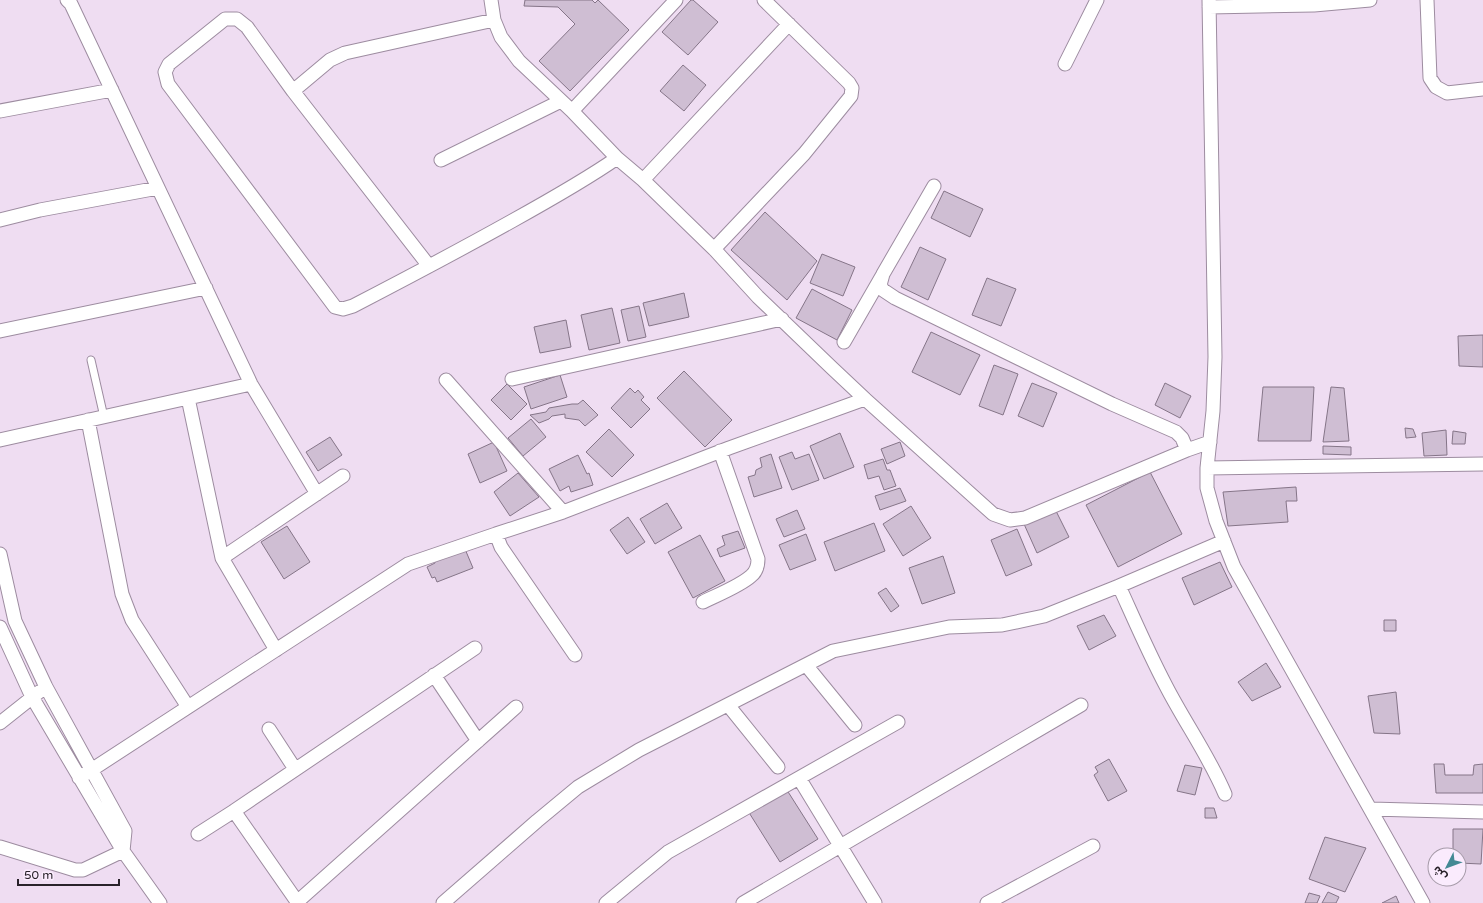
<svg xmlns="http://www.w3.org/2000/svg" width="1483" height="903" font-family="'Varela Round','Noto Sans Arabic',sans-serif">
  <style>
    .building { fill: #cfbed3; stroke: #857588 }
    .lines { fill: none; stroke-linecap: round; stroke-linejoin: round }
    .lane-casing { stroke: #9d8ca0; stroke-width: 9 }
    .street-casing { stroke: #9d8ca0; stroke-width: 15 }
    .lane { stroke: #fff; stroke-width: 7 }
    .street { stroke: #fff; stroke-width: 13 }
  </style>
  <rect width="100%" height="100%" fill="#efddf2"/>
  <path class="building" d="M 525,0 L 592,0 L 595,3 L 598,0 L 629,30 L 570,91 L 539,61 L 575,24 L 558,7 L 524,6 Z
    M 691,0 L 693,0 L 718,22 L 688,55 L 662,32 Z
    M 683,65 L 706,85 L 684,111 L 660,91 Z
    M 944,191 L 983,209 L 970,237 L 931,218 Z
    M 765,212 L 817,261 L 787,300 L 731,250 Z
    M 920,247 L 946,259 L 928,300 L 901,287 Z
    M 822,254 L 855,267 L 843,296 L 810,283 Z
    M 987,278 L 1016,289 L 1001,326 L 972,315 Z
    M 812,289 L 852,310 L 837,340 L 796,318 Z
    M 684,293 L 689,317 L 649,326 L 643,303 Z
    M 639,306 L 646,337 L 628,341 L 621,310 Z
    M 612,308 L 620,343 L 589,350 L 581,315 Z
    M 566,320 L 571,347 L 540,353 L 534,327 Z
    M 931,332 L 980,355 L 960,395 L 912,372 Z
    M 1483,335 L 1483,367 L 1459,366 L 1458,336 Z
    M 994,365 L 1018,374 L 1003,415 L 979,406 Z
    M 684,371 L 732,420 L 705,447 L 657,398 Z
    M 560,375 L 567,397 L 531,409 L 524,387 Z
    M 1032,383 L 1057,393 L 1043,427 L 1018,416 Z
    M 1165,383 L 1191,396 L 1180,418 L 1155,405 Z
    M 507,384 L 527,404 L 511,420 L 491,400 Z
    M 1263,387 L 1314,387 L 1311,441 L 1258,441 Z
    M 1331,387 L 1344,388 L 1349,441 L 1323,442 Z
    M 630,388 L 635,393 L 638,390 L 644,397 L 641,400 L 650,409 L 631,428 L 611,408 Z
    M 583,400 L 598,415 L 585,426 L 579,420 L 565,418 L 565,414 L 552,416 L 549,419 L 539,423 L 530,415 L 546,412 L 549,408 L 572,404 L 578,404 Z
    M 531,419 L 546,437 L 523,456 L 508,438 Z
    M 1405,428 L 1413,429 L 1416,437 L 1406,438 Z
    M 609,429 L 634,455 L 612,477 L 586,452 Z
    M 1446,430 L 1447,455 L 1424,456 L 1422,433 Z
    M 1453,431 L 1466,433 L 1465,444 L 1452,444 Z
    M 840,433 L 854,467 L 824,479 L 810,446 Z
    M 330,437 L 342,455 L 318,471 L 306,452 Z
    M 494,442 L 507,471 L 480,483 L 468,454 Z
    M 900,442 L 905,456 L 887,464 L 881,449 Z
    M 1323,446 L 1351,447 L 1351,455 L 1323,454 Z
    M 792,452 L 795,459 L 809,454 L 819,480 L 792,490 L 779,457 Z
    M 771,454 L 782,488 L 754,497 L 748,477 L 755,475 L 756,470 L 762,467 L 760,458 Z
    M 578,455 L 587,474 L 589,473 L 593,485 L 571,492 L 569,486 L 560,491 L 549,469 Z
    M 883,459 L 887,470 L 890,470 L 896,486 L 884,490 L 879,476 L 868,479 L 864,465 Z
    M 1150,472 L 1182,534 L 1118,567 L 1086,505 Z
    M 518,473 L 539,497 L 510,516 L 494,492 Z
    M 1296,487 L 1297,501 L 1286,501 L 1288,522 L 1228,526 L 1223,492 Z
    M 900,488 L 906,501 L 880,510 L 875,496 Z
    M 667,503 L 682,528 L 655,544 L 640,519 Z
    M 911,506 L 931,538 L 903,556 L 883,524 Z
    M 1055,509 L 1069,537 L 1037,553 L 1024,524 Z
    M 797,510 L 805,529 L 784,537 L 776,519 Z
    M 628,517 L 645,542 L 627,554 L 610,530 Z
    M 874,523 L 885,551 L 835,571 L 824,542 Z
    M 287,526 L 310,562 L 284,579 L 261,542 Z
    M 1017,529 L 1032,565 L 1006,576 L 991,540 Z
    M 738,531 L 745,548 L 720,557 L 717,549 L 725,545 L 722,536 Z
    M 806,534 L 816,560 L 790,570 L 779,545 Z
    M 700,535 L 725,581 L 693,598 L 668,552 Z
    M 465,549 L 473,568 L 437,582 L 435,577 L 432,578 L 427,567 L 435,563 L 435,561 Z
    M 943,556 L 955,593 L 922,604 L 909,568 Z
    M 1220,562 L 1232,587 L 1194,605 L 1182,578 Z
    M 886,588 L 899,606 L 891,612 L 878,593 Z
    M 1104,615 L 1116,636 L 1089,650 L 1077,626 Z
    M 1384,620 L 1396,620 L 1396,631 L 1384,631 Z
    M 1266,663 L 1281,687 L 1252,701 L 1238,682 Z
    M 1396,692 L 1400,734 L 1374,733 L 1368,696 Z
    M 1109,759 L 1127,791 L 1108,801 L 1094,775 L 1098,772 L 1095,767 Z
    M 1434,764 L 1444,764 L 1445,775 L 1473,775 L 1474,765 L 1483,764 L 1483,793 L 1436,793 Z
    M 1185,765 L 1202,768 L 1195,795 L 1177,791 Z
    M 785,787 L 818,839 L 780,862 L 748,811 Z
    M 1205,808 L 1214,808 L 1217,818 L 1205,818 Z
    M 1453,829 L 1483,829 L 1481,864 L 1459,863 L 1459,855 L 1453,855 Z
    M 1325,837 L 1366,848 L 1345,892 L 1309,879 Z
    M 1328,892 L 1339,897 L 1336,903 L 1322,903 Z
    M 1309,893 L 1320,896 L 1317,903 L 1305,903 Z
    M 1396,896 L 1399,903 L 1382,903 Z"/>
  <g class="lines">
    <g class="lane-casing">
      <path id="lane" d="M 91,360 L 104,417"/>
    </g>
    <g class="street-casing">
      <path id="street" d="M 67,0 L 71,4 L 251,384 L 317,494
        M 491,0 L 494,20 L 501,37 L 519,61 L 572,111 L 617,158 L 643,180 L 714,249 L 758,297 L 832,368 L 865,399 L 993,514 L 1010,520 L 1025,518 L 1187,450 L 1210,442
        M 1209,0 L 1215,357 L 1213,411 L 1207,468 L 1207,488 L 1216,521 L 1234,567 L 1423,903
        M 1427,0 L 1430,78 L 1436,87 L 1447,93 L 1483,89
        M 1209,7 L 1314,5 L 1370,0
        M 1065,64 L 1097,0
        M 293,91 L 330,60 L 345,53 L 494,20
        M 0,111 L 112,90
        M 572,111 L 676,0
        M 441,160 L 561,101
        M 643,180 L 789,24
        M 934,186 L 883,274 L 880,285 L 883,290 L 895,298 L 1112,404 L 1176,432 L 1182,438 L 1187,450
        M 0,220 L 40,210 L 158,188
        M 714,249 L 804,154 L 851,96 L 852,88 L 849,83 L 764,0
        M 429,266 L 293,91 L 247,27 L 237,19 L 225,19 L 169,64 L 165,72 L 168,84 L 335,307 L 343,309 L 353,306 C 407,278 460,250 512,221 C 548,201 584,181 617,158
        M 0,331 L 206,288
        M 844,342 L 882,276
        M 512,379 L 782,319
        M 446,380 L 563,512
        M 188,398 L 222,558 L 276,650
        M 88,420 L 122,594 L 132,620 L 188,707
        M 0,440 L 251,384
        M 1207,468 L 1483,464
        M 0,554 L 15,621 L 46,687 L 125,831 L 123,851
        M 222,558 L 343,476
        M 1119,586 C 1134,619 1149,654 1166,686 C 1185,723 1209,756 1225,794
        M 703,602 C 717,595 740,586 751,576 C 756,572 758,565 758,559 L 720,451
        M 0,627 L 32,697 L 123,851 L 160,903
        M 575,655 L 501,547 L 496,534 L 563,512 L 729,448 L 865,399
        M 806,665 L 855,725
        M 434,675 L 478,741
        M 728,705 L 778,767
        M 0,723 L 39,692
        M 269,729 L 295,769
        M 79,778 L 408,564 L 496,534
        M 799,778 L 875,903
        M 1371,809 L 1483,812
        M 234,811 L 298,903
        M 198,834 L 234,811 L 475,648
        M 0,847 L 75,870 L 83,870 L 123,851
        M 297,902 L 516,707
        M 443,903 L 537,821 L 578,787 L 639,750 L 833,651 L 949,627 L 1002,625 L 1044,616 L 1119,586 L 1224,541
        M 606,903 L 668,852 L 898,722
        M 743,903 L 1081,705
        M 987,903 L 1093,846"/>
    </g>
    <use href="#lane" class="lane"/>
    <use href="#street" class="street"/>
  </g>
  <g transform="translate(1447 867) rotate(228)"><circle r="19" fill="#faebfd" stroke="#a69ba9"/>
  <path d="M0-3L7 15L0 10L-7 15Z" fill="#438994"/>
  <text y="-6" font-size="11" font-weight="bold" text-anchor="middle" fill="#29222a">ش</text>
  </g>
  <path d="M18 879v6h101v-6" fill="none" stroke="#29222a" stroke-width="2"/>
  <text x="24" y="879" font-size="12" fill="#29222a" stroke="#faebfd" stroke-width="3" paint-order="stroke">50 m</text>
</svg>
